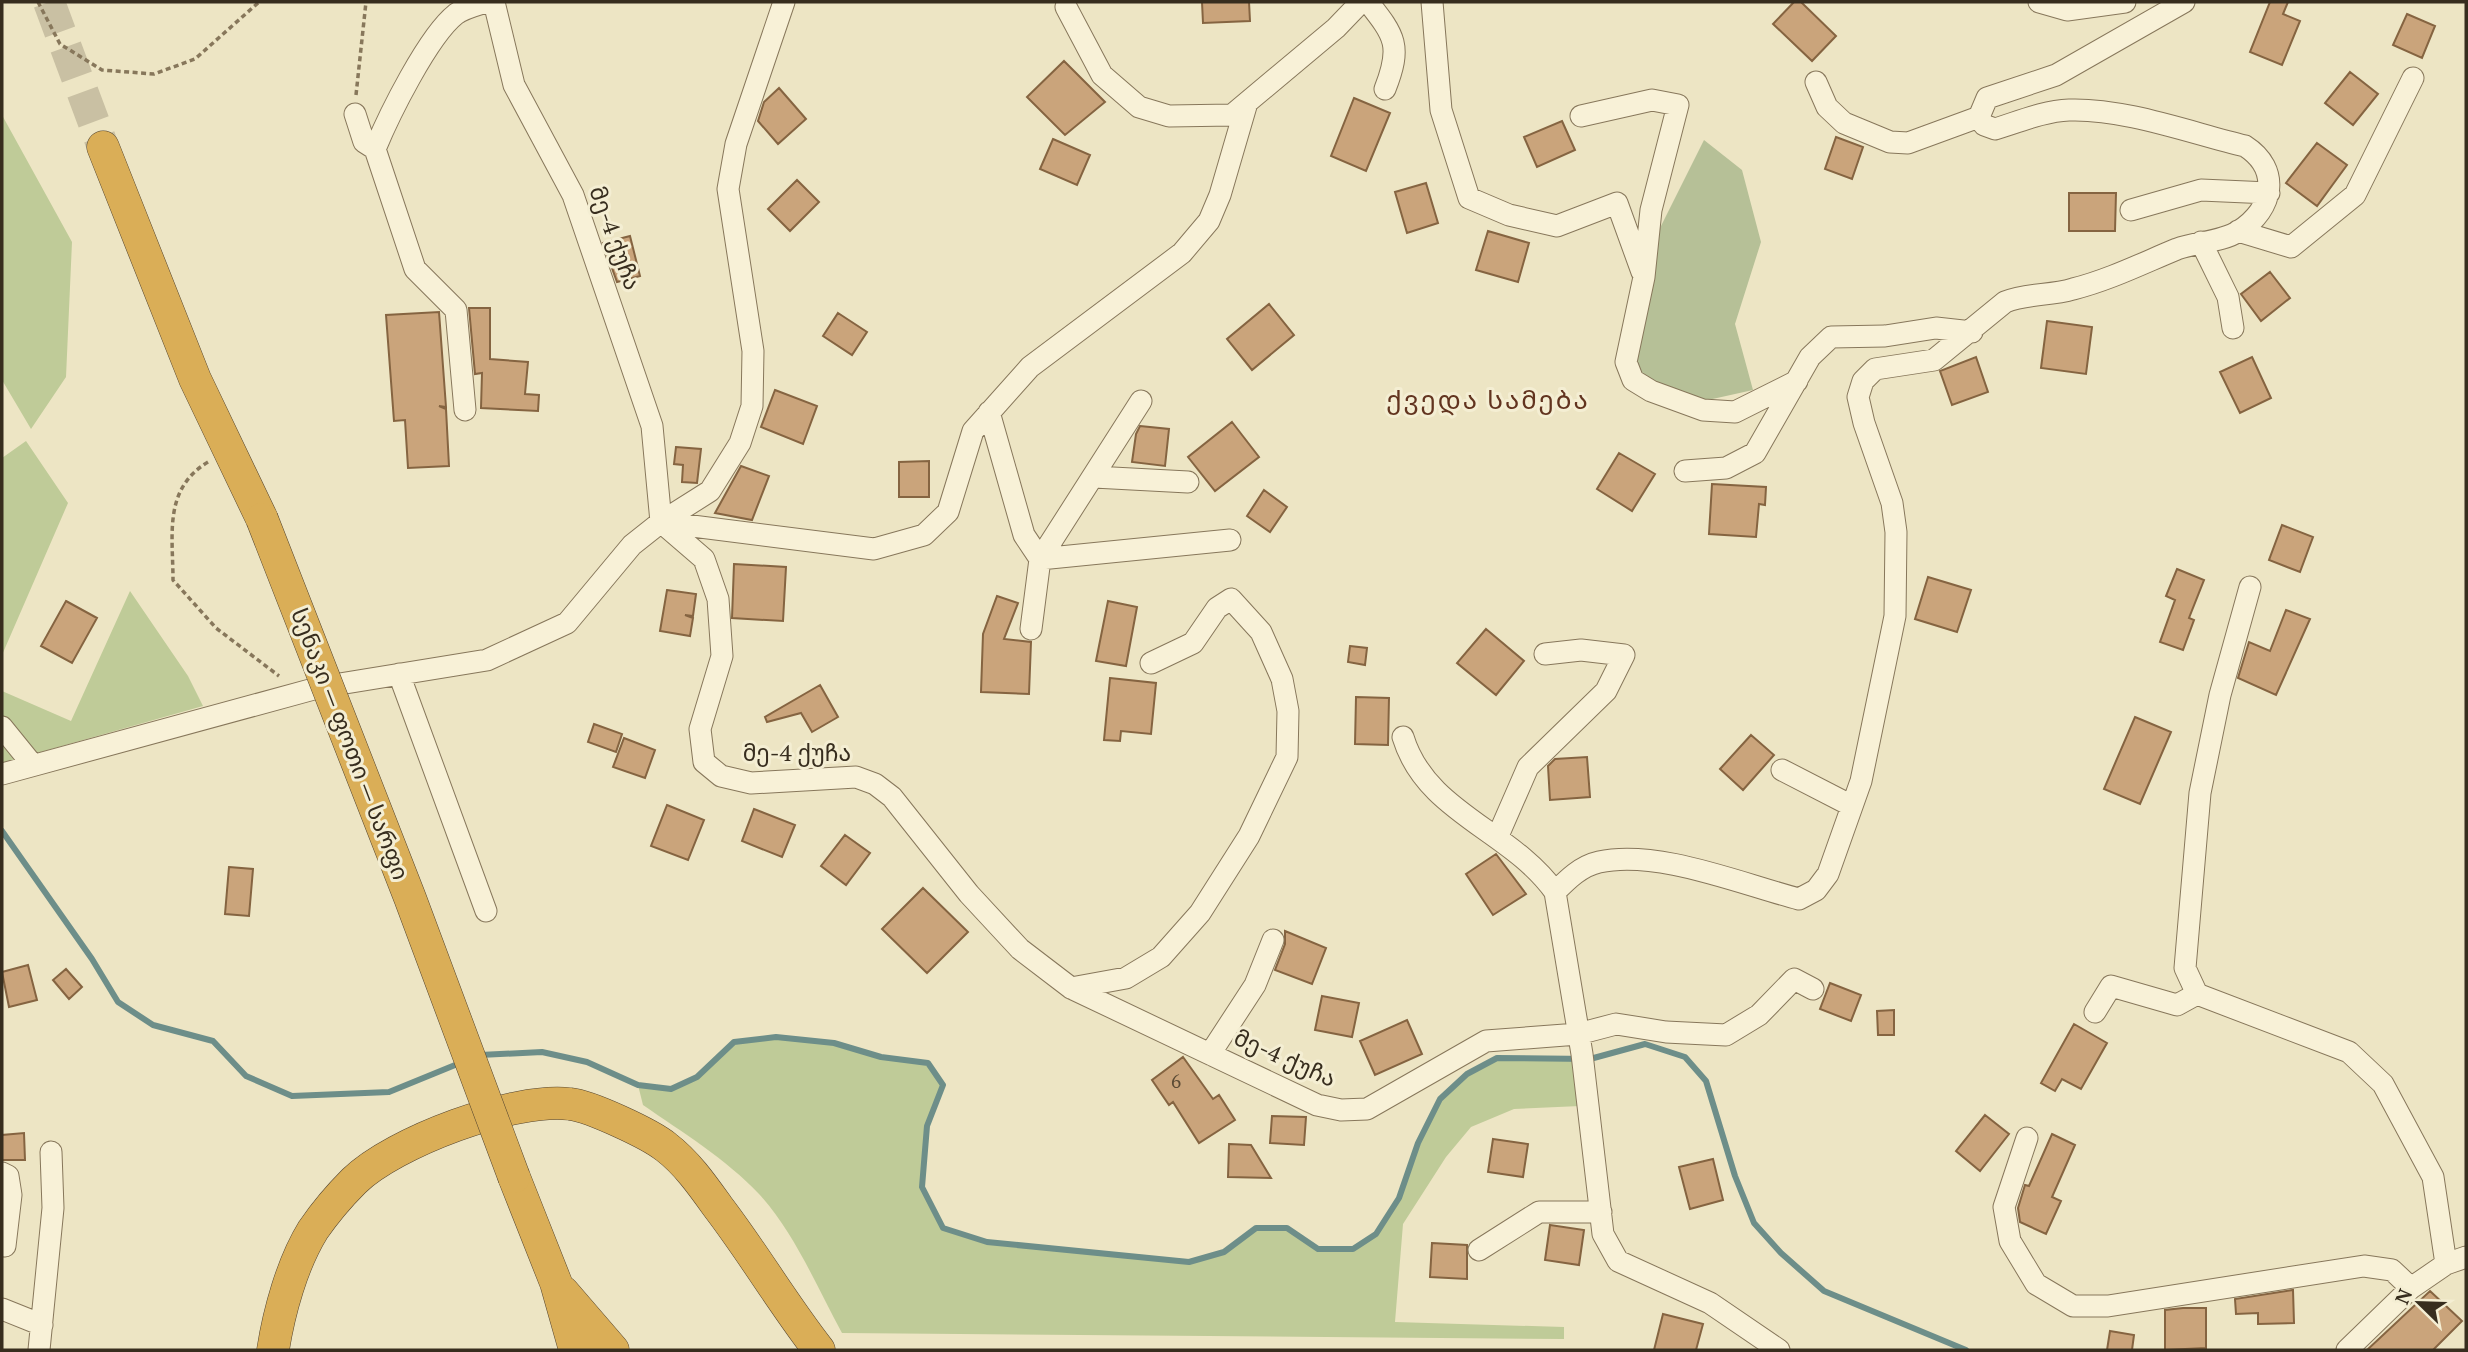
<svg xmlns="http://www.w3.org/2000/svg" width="2468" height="1352" font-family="'PT Serif','Noto Sans Georgian',serif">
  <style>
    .green { fill: #bfcb98 }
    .cemetery { fill: #b6c097 }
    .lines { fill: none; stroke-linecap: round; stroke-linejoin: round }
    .stream { stroke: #6d8e89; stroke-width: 6 }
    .building { fill: #caa47b; stroke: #856441; stroke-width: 2 }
    .highway-tunnel { stroke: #c9c0a3; stroke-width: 32; stroke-dasharray: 32 16; stroke-linecap: butt }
    .minor-casing { stroke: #87775b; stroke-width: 23 }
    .highway-casing { stroke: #55452f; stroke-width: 33 }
    .path { stroke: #87775b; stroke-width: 3.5; stroke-dasharray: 5 3.5; stroke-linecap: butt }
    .minor { stroke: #f8f1d7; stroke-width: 21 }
    .highway { stroke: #daae57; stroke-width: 32 }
    .highway-bridge-casing { stroke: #55452f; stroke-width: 33; stroke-linecap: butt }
    .highway-bridge { stroke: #daae57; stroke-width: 32 }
    .labels { text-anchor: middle; stroke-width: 6; stroke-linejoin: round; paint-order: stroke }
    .number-label { font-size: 19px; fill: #5c4b35 }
    .street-label { font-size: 23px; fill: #372d1e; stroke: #f4eed3 }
    .quarter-label { font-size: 26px; letter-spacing: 2px; fill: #62341f; stroke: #f4eed3 }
  </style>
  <rect width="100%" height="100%" fill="#ede5c4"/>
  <path class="green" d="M 2,115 L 72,242 L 66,377 L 31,429 L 2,380 Z
    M 26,441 L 68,503 L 2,655 L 2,458 Z
    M 130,591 L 188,676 L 203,706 L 2,763 L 2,691 L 71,721 Z
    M 776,1037 L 834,1043 L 881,1057 L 928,1063 L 943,1085 L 927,1126 L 922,1187 L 943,1228 L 987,1242 L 1189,1262 L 1224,1252 L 1256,1228 L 1287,1228 L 1318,1249 L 1353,1249 L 1376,1234 L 1399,1198 L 1418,1143 L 1440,1099 L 1467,1074 L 1497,1058 L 1577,1057 L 1580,1106 L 1514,1109 L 1471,1127 L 1446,1157 L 1403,1224 L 1395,1322 L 1564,1327 L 1564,1339 L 842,1333 C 817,1287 794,1232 759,1194 C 726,1159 682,1132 643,1105 L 638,1085 L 671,1089 L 697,1076 L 734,1042 Z"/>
  <path class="cemetery" d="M 1704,140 L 1742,170 L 1761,242 L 1735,324 L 1753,390 L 1708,400 L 1645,384 L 1628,362 L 1660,228 Z"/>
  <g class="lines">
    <path class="stream" d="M 2,831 L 92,959 L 118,1002 L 153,1025 L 213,1041 L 246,1076 L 292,1096 L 389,1092 L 460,1063
      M 480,1055 L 542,1052 L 587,1062 L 638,1085 L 671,1089 L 697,1077 L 734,1042 L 776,1037 L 834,1043 L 881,1057 L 928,1063 L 943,1085 L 927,1126 L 922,1187 L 943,1228 L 987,1242 L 1189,1262 L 1224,1252 L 1256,1228 L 1287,1228 L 1318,1249 L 1353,1249 L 1376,1234 L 1399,1198 L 1418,1143 L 1440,1099 L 1467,1074 L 1497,1058 L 1590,1059 L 1645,1044 L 1685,1057 L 1706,1081 L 1735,1176 L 1754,1223 L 1781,1253 L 1824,1291 L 1966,1350"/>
  </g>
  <path class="building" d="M 1202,2 L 1249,2 L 1250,21 L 1203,23 Z
    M 1794,2 L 1801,2 L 1836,36 L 1812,61 L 1773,24 Z
    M 2270,2 L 2288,2 L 2283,14 L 2300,21 L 2282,65 L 2250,52 Z
    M 2407,14 L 2435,26 L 2422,58 L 2393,45 Z
    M 1064,61 L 1105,102 L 1065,135 L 1027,97 Z
    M 2350,72 L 2378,94 L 2353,125 L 2325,103 Z
    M 779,88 L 806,119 L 778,144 L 758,121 L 764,102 Z
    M 1354,98 L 1390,113 L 1366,171 L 1331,156 Z
    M 1562,121 L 1575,150 L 1537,167 L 1524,137 Z
    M 1836,137 L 1863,147 L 1852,179 L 1825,169 Z
    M 1053,139 L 1090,155 L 1077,185 L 1040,169 Z
    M 2317,143 L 2347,165 L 2317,206 L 2286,183 Z
    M 797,180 L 819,202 L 790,231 L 768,209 Z
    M 1426,183 L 1438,223 L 1407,233 L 1395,192 Z
    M 2069,193 L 2116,193 L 2115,231 L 2069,231 Z
    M 1488,231 L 1529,243 L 1518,282 L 1476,270 Z
    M 630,236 L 640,276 L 617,282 L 603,243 Z
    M 2270,272 L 2290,298 L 2261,321 L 2241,294 Z
    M 1269,304 L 1294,335 L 1252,370 L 1227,339 Z
    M 469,308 L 490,308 L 490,359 L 528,362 L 525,394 L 539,395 L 538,411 L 481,408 L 482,373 L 475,374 Z
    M 439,312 L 446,407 L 439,406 L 446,409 L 449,466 L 408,468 L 405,420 L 394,421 L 386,315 Z
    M 838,313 L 867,332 L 852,355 L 823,336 Z
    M 2047,321 L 2092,327 L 2086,374 L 2041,368 Z
    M 1976,357 L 1988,392 L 1952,405 L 1940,371 Z
    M 2252,357 L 2271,398 L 2240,413 L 2220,372 Z
    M 775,390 L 817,406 L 803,444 L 761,427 Z
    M 1232,422 L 1259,457 L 1215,491 L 1188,457 Z
    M 1140,426 L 1169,429 L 1165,466 L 1132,462 L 1136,434 Z
    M 676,447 L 701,449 L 697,483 L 682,482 L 683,465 L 674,464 Z
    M 1619,453 L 1655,474 L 1632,511 L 1597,489 Z
    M 929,461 L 929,497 L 899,497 L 899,462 Z
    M 741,466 L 769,476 L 752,520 L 715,513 Z
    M 1712,484 L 1766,487 L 1765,505 L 1759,504 L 1756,537 L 1709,534 Z
    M 1264,490 L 1287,507 L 1270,532 L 1247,516 Z
    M 2282,525 L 2313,537 L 2300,572 L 2269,560 Z
    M 734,564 L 786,567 L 783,621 L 732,618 Z
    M 2177,569 L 2204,580 L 2189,618 L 2194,620 L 2183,650 L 2160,642 L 2175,600 L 2166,596 Z
    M 1928,577 L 1971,590 L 1957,632 L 1915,619 Z
    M 667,590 L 696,594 L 693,616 L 685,615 L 693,618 L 690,636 L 660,631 Z
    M 997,596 L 1018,603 L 1004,639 L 1031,642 L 1029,694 L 981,692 L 983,634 Z
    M 66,601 L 97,618 L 72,663 L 41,646 Z
    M 1108,601 L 1137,607 L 1126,666 L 1096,661 Z
    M 2286,610 L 2310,619 L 2276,695 L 2238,678 L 2249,642 L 2270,651 Z
    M 1486,629 L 1524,661 L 1496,695 L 1457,663 Z
    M 1350,646 L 1367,648 L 1365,665 L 1348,662 Z
    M 1110,678 L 1156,683 L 1151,734 L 1121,731 L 1120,741 L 1104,740 Z
    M 820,685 L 838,717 L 812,732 L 801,713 L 767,722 L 765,717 Z
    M 1356,697 L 1389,698 L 1388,745 L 1355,744 Z
    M 2135,717 L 2171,732 L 2140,804 L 2104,789 Z
    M 594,724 L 622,734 L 616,752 L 588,742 Z
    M 1751,735 L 1774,755 L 1743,790 L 1720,769 Z
    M 624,738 L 655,750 L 645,778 L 613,767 Z
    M 1587,757 L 1590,797 L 1550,800 L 1548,766 L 1555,759 Z
    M 667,805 L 704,820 L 688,860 L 651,846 Z
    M 754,809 L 795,825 L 782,857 L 742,841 Z
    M 845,835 L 870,853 L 846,885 L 821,866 Z
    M 1496,854 L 1526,894 L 1493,915 L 1466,874 Z
    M 229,867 L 253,869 L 249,916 L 225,914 Z
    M 923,888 L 968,932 L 927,973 L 882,929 Z
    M 1285,931 L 1326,948 L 1312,984 L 1275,970 L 1285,944 Z
    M 28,965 L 37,1000 L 9,1007 L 2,972 Z
    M 66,969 L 82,987 L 69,999 L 53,980 Z
    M 1830,983 L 1861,995 L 1851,1021 L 1820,1009 Z
    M 1322,996 L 1359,1003 L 1352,1037 L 1315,1030 Z
    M 1894,1010 L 1894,1035 L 1878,1035 L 1877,1011 Z
    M 1407,1020 L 1422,1054 L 1375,1075 L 1360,1041 Z
    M 2074,1024 L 2107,1043 L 2081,1089 L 2062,1079 L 2055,1091 L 2041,1083 Z
    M 1183,1057 L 1213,1099 L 1219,1095 L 1235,1120 L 1199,1143 L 1173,1102 L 1169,1105 L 1152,1080 Z
    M 1985,1115 L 2009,1134 L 1980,1171 L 1956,1151 Z
    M 1272,1116 L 1306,1117 L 1304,1145 L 1270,1143 Z
    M 24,1133 L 25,1160 L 2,1160 L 2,1135 Z
    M 2052,1134 L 2075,1145 L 2052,1197 L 2061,1201 L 2046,1234 L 2020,1222 L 2018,1208 L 2025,1185 L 2029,1186 Z
    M 1493,1139 L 1528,1144 L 1523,1177 L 1488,1172 Z
    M 1229,1144 L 1251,1145 L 1271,1178 L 1228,1177 Z
    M 1713,1159 L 1723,1200 L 1690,1209 L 1679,1167 Z
    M 1550,1225 L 1584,1230 L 1579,1265 L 1545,1260 Z
    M 1432,1243 L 1467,1245 L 1467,1279 L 1430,1277 Z
    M 2293,1290 L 2294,1323 L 2258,1324 L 2258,1313 L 2236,1314 L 2235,1299 Z
    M 2430,1291 L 2462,1321 L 2433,1350 L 2367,1350 Z
    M 2183,1308 L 2206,1308 L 2206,1348 L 2165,1350 L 2165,1310 Z
    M 1663,1314 L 1703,1324 L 1696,1350 L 1654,1350 Z
    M 2110,1331 L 2134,1335 L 2132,1350 L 2107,1350 Z"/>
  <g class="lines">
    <path class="highway-tunnel" d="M 49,2 L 103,147"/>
    <g class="minor-casing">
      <path id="minor" d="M 494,2 L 514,85 L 573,195 L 652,426 L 661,522 L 704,559 L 718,599 L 722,656 L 700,729 L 704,762 L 721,776 L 751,783 L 856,777 L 875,784 L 892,797 L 969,894 L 1020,949 L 1071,988 L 1317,1105 L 1341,1110 L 1367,1109 L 1486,1041 L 1578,1034 L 1616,1024 L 1666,1032 L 1726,1035 L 1759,1015 L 1794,979 L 1813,989
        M 1368,2 C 1395,36 1402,46 1385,89
        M 1432,2 L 1441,110 L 1469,198 L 1509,215 L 1557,226 L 1617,203 L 1642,272
        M 2039,2 L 2067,10 L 2125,2
        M 1066,7 L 1102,75 L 1139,107 L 1169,116 L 1232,115 L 1336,28 L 1361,2
        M 1816,82 L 1827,107 L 1844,123 L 1890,142 L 1908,143 L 1979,117
        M 355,114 L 364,142 L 375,149 C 389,115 428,36 456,14 C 464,8 477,5 486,2
        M 1581,116 L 1652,100 L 1678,105 L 1651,210 L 1644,277 L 1626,362 L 1633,380 L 1651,391 L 1703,410 L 1735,412 L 1797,381
        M 375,149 L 415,269 L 456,310 L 465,410
        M 2131,210 L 2201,190 L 2269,193
        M 2238,231 L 2291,247 L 2355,195 L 2413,78
        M 2201,242 L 2228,297 L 2233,328
        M 989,412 L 1024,535 L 1040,559 L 1141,401
        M 1685,471 L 1726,468 L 1755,453 L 1810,357 L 1831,337 L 1885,336 L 1936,328 L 1972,332
        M 1094,477 L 1188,482
        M 661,522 L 874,549 L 924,535 L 948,512 L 973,431 L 1030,367 L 1182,253 L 1209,221 L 1220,195 L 1246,106
        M 2250,587 L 2220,695 L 2200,793 L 2185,968 L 2197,994 L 2349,1052 L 2383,1084 L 2433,1177 L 2446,1264 L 2411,1288 L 2347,1350
        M 1031,629 L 1040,559 L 1230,540
        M 399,674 L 486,911
        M 2,727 L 32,764
        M 1403,737 C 1426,813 1511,830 1555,892 L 1582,1054 L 1603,1234 L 1618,1261 L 1710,1303 L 1779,1350
        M 1782,770 L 1852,806
        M 2,774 L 321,687 L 487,660 L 567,623 L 632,545 L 661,522 L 710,491 L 740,443 L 752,406 L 753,351 L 728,189 L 736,144 L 784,2
        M 1497,838 L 1528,767 L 1606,691 L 1624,655 L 1581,650 L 1545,654
        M 1555,892 C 1568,879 1581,866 1599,862 C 1657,849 1741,884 1799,899 L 1816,890 L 1828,874 L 1861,781 L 1895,616 L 1896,532 L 1892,503 L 1864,423 L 1858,397 L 1863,381 L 1875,369 L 1934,360 L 2005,302 C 2027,293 2050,296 2073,289 C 2109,280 2143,263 2177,249 C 2196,242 2222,242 2239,231 C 2274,209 2281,169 2245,146 C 2191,133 2124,108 2069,110 C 2044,111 2018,122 1995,129 L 1984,125 L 1979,117 L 1987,98 L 2056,75 L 2184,2
        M 1071,988 L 1126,978 L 1161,957 L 1200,913 L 1249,836 L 1287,757 L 1288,711 L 1282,679 L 1261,632 L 1231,599 L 1217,608 L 1193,643 L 1151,663
        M 2095,1012 L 2111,986 L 2177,1005 L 2197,994
        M 1210,1054 L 1255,985 L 1273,940
        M 2027,1138 L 2004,1207 L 2010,1241 L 2036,1284 L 2073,1306 L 2108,1306 L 2364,1266 L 2392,1270 L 2411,1288
        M 2,1173 L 8,1176 L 11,1195 L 5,1246 L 2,1245
        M 1479,1250 L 1539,1212 L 1601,1212
        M 2446,1264 L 2466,1257
        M 2,1309 L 42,1325
        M 39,1350 L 53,1208 L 51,1152"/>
    </g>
    <g class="highway-casing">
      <path id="highway" d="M 103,147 L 195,379 L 262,519
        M 514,1177 L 556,1283 L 575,1350
        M 563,1292 L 613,1350
        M 273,1350 C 279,1312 292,1264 313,1230 C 324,1214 340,1195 354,1181 C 394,1142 514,1097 570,1104 C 590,1106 650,1134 666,1147 C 687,1163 703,1186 718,1207 C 754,1254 783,1304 819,1350"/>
    </g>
    <path class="path" d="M 38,2 L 60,44 L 102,70 L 154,74 L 195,59 L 259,2
      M 356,95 L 366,2
      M 208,462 C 163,489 173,535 173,580 L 216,628 L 279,676"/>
    <use href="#minor" class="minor"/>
    <use href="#highway" class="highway"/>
    <g class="highway-bridge-casing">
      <path id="highway-bridge" d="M 262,519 L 410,898 L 514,1177"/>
    </g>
    <use href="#highway-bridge" class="highway-bridge"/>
  </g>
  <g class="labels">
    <g class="number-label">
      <text x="1176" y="1088">6</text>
    </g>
    <g class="street-label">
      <text transform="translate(615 238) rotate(70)" y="8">მე-4 ქუჩა</text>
      <text transform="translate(350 744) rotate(69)" y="8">სენაკი — ფოთი — სარფი</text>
      <text x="797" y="761">მე-4 ქუჩა</text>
      <text transform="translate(1285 1058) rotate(24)" y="8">მე-4 ქუჩა</text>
    </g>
    <g class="quarter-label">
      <text x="1488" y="409">ქვედა სამება</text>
    </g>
  </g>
  <rect width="2468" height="1352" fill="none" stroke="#372d1e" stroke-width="7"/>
  <g transform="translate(2419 1303) rotate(293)" stroke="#f4eed3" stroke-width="5" paint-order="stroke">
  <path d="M0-5L12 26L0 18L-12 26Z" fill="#372d1e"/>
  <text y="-10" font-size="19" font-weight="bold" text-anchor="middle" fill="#372d1e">N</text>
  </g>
</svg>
